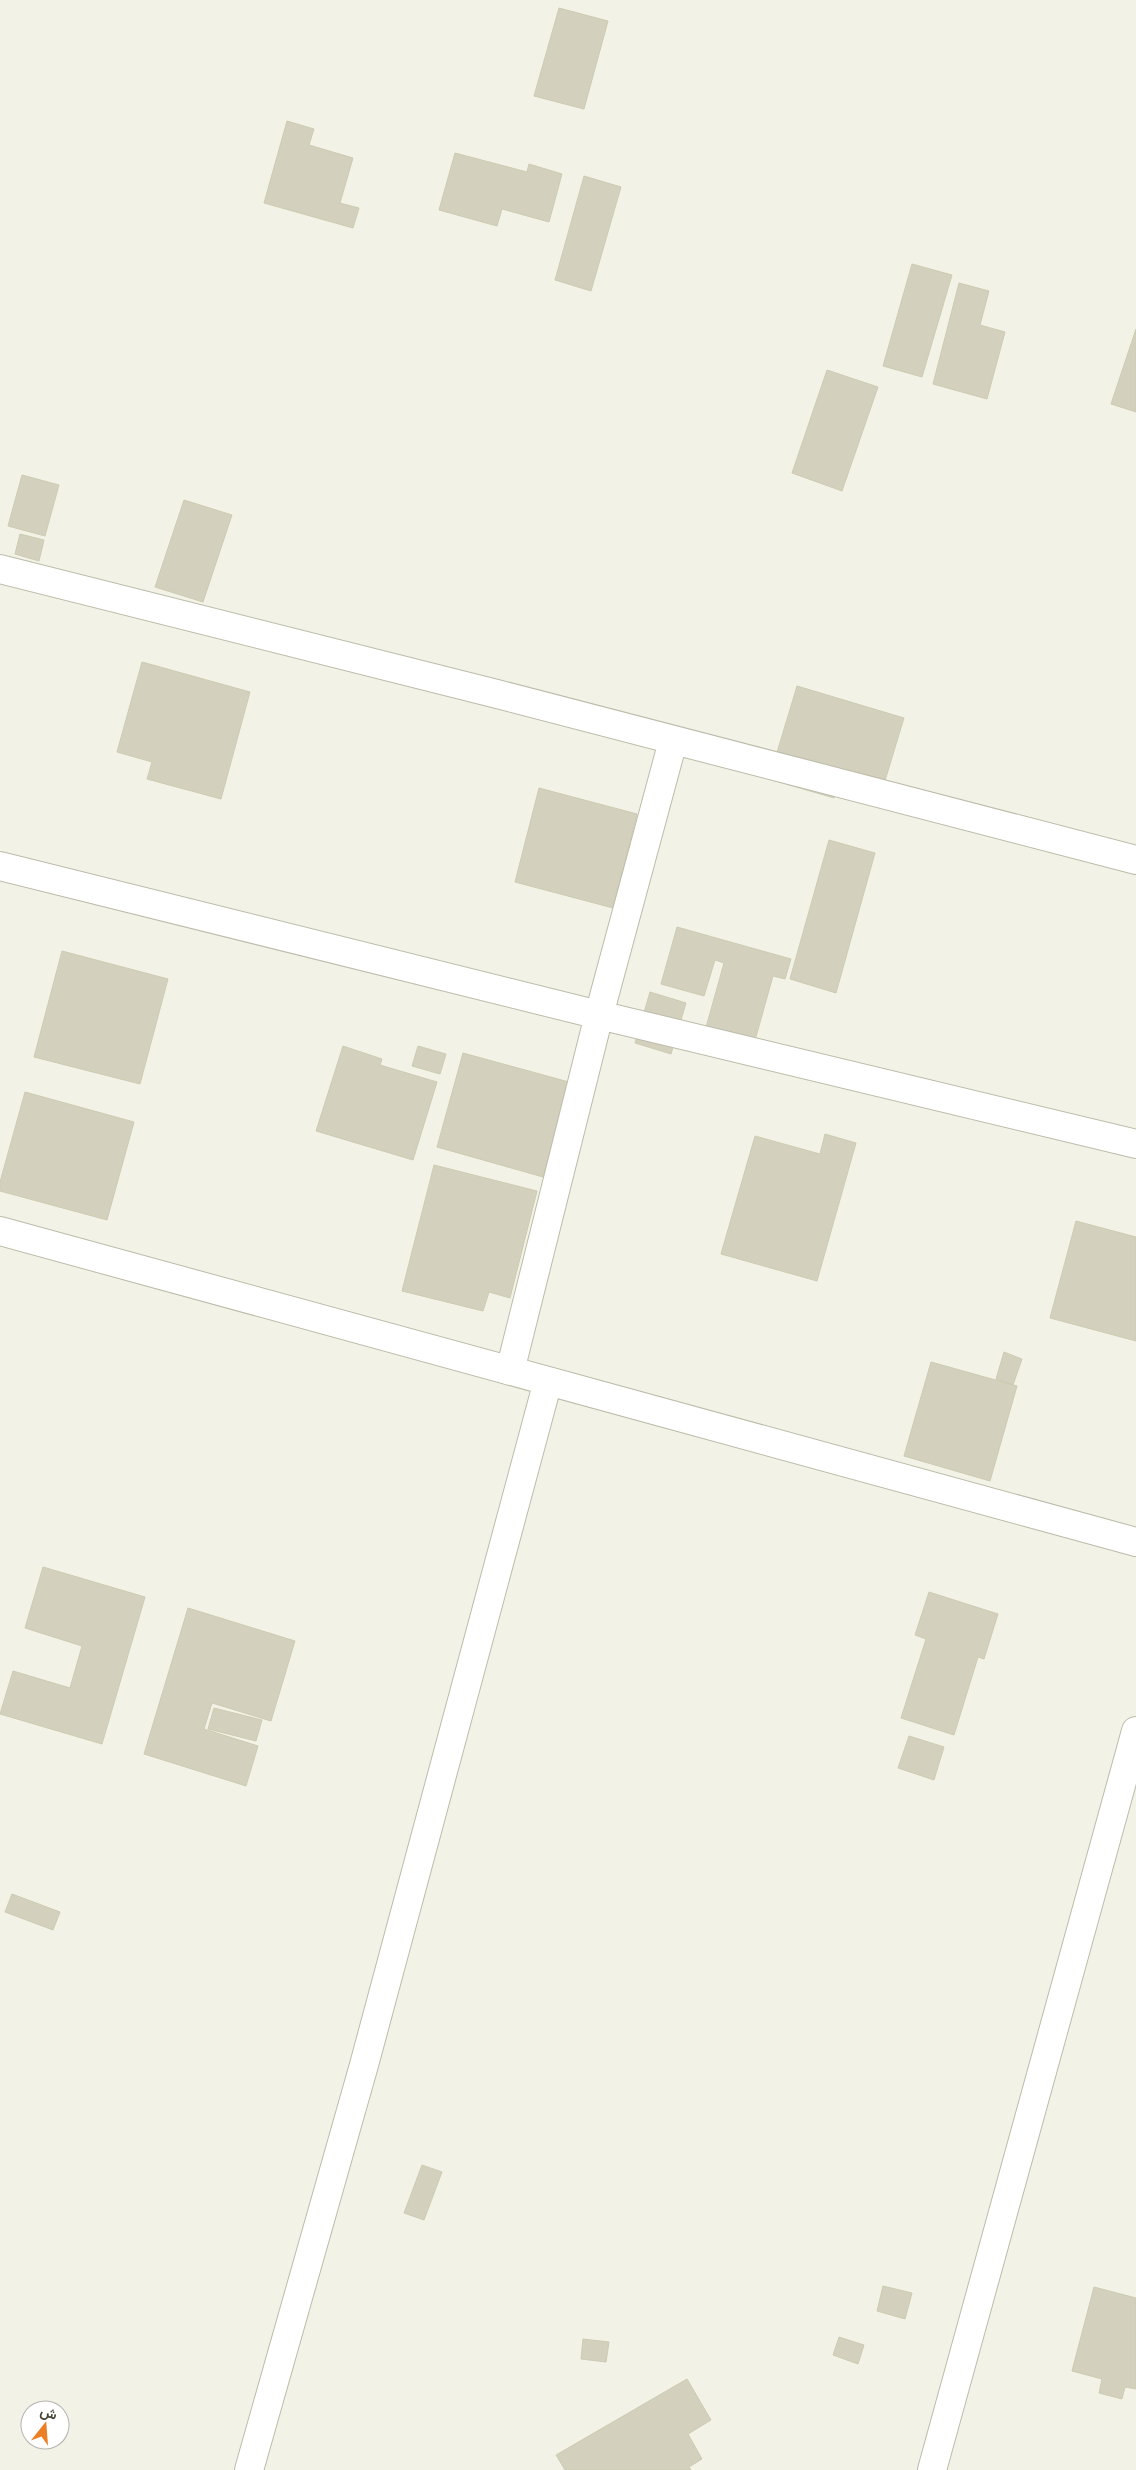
<svg xmlns="http://www.w3.org/2000/svg" width="1136" height="2470" font-family="Arial,Vazirmatn,sans-serif">
  <style>
    .building { fill: #d3d1bd; stroke: #cdcbb1 }
    .lines { fill: none; stroke-linecap: round; stroke-linejoin: round }
    .street-casing { stroke: #bdbcaa; stroke-width: 30 }
    .street { stroke: #fff; stroke-width: 28 }
  </style>
  <rect width="100%" height="100%" fill="#f2f2e7"/>
  <path class="building" d="M 559,8 L 608,21 L 584,109 L 534,96 Z
    M 287,121 L 314,129 L 309,145 L 353,158 L 340,203 L 359,208 L 353,228 L 264,203 Z
    M 455,153 L 527,172 L 529,164 L 562,174 L 549,222 L 502,209 L 497,226 L 439,210 Z
    M 584,176 L 621,187 L 591,291 L 555,280 Z
    M 912,264 L 952,275 L 922,377 L 883,366 Z
    M 959,283 L 989,291 L 980,325 L 1005,332 L 987,399 L 933,384 Z
    M 1136,329 L 1136,412 L 1111,404 Z
    M 827,370 L 878,387 L 842,491 L 792,473 Z
    M 22,475 L 59,485 L 45,536 L 8,526 Z
    M 184,500 L 232,515 L 203,602 L 155,587 Z
    M 20,534 L 44,540 L 39,561 L 15,554 Z
    M 142,662 L 250,692 L 221,799 L 147,779 L 152,762 L 117,752 Z
    M 797,686 L 904,718 L 884,784 L 843,772 L 834,798 L 769,779 Z
    M 539,788 L 637,814 L 613,908 L 515,882 Z
    M 829,840 L 875,853 L 836,993 L 790,979 Z
    M 677,927 L 791,959 L 785,979 L 773,976 L 754,1044 L 705,1031 L 724,963 L 715,960 L 704,996 L 661,984 Z
    M 62,951 L 168,979 L 140,1084 L 34,1057 Z
    M 650,992 L 686,1003 L 671,1054 L 635,1043 Z
    M 343,1046 L 382,1059 L 380,1065 L 437,1082 L 413,1160 L 316,1131 Z
    M 418,1046 L 446,1054 L 440,1074 L 412,1066 Z
    M 463,1053 L 569,1082 L 543,1177 L 437,1147 Z
    M 25,1092 L 134,1122 L 107,1220 L 0,1191 L 0,1182 Z
    M 825,1134 L 856,1143 L 817,1281 L 721,1254 L 755,1136 L 820,1154 Z
    M 434,1165 L 537,1191 L 510,1298 L 489,1292 L 483,1311 L 402,1291 Z
    M 1076,1221 L 1136,1237 L 1136,1341 L 1050,1318 Z
    M 1004,1352 L 1022,1359 L 1013,1385 L 996,1379 Z
    M 931,1362 L 1017,1386 L 990,1481 L 904,1456 Z
    M 43,1567 L 145,1597 L 102,1744 L 0,1714 L 13,1671 L 70,1688 L 82,1646 L 25,1628 Z
    M 929,1592 L 998,1614 L 984,1659 L 978,1657 L 954,1735 L 901,1718 L 926,1639 L 915,1635 Z
    M 188,1608 L 295,1641 L 271,1721 L 212,1703 L 204,1729 L 258,1746 L 246,1786 L 144,1754 Z
    M 214,1708 L 262,1720 L 256,1741 L 208,1729 Z
    M 909,1736 L 944,1747 L 934,1780 L 898,1768 Z
    M 12,1894 L 60,1912 L 53,1930 L 5,1912 Z
    M 422,2165 L 442,2172 L 424,2220 L 404,2213 Z
    M 883,2286 L 912,2293 L 905,2319 L 877,2311 Z
    M 1094,2287 L 1136,2298 L 1136,2389 L 1125,2387 L 1122,2399 L 1099,2393 L 1102,2379 L 1072,2371 Z
    M 839,2337 L 864,2345 L 858,2364 L 833,2355 Z
    M 583,2339 L 609,2342 L 606,2362 L 581,2359 Z
    M 687,2379 L 711,2420 L 688,2434 L 702,2459 L 689,2467 L 691,2470 L 565,2470 L 556,2455 Z"/>
  <g class="lines">
    <g class="street-casing">
      <path id="street" d="M 0,569 L 497,694 L 1136,860
        M 0,866 L 599,1015 L 1136,1144
        M 0,1231 L 1136,1542
        M 510,1371 L 599,1015 L 673,741
        M 249,2470 L 364,2065 L 548,1381
        M 932,2470 L 1136,1731"/>
    </g>
    <use href="#street" class="street"/>
  </g>
  <g transform="translate(45 2425) rotate(17)"><circle r="24" fill="#ffffff" stroke="#b5b4af"/>
  <path d="M0-4L9 19L0 12L-9 19Z" fill="#eb7f25"/>
  <text y="-8" font-size="14" font-weight="bold" text-anchor="middle" fill="#454436">ش</text>
  </g>
</svg>
